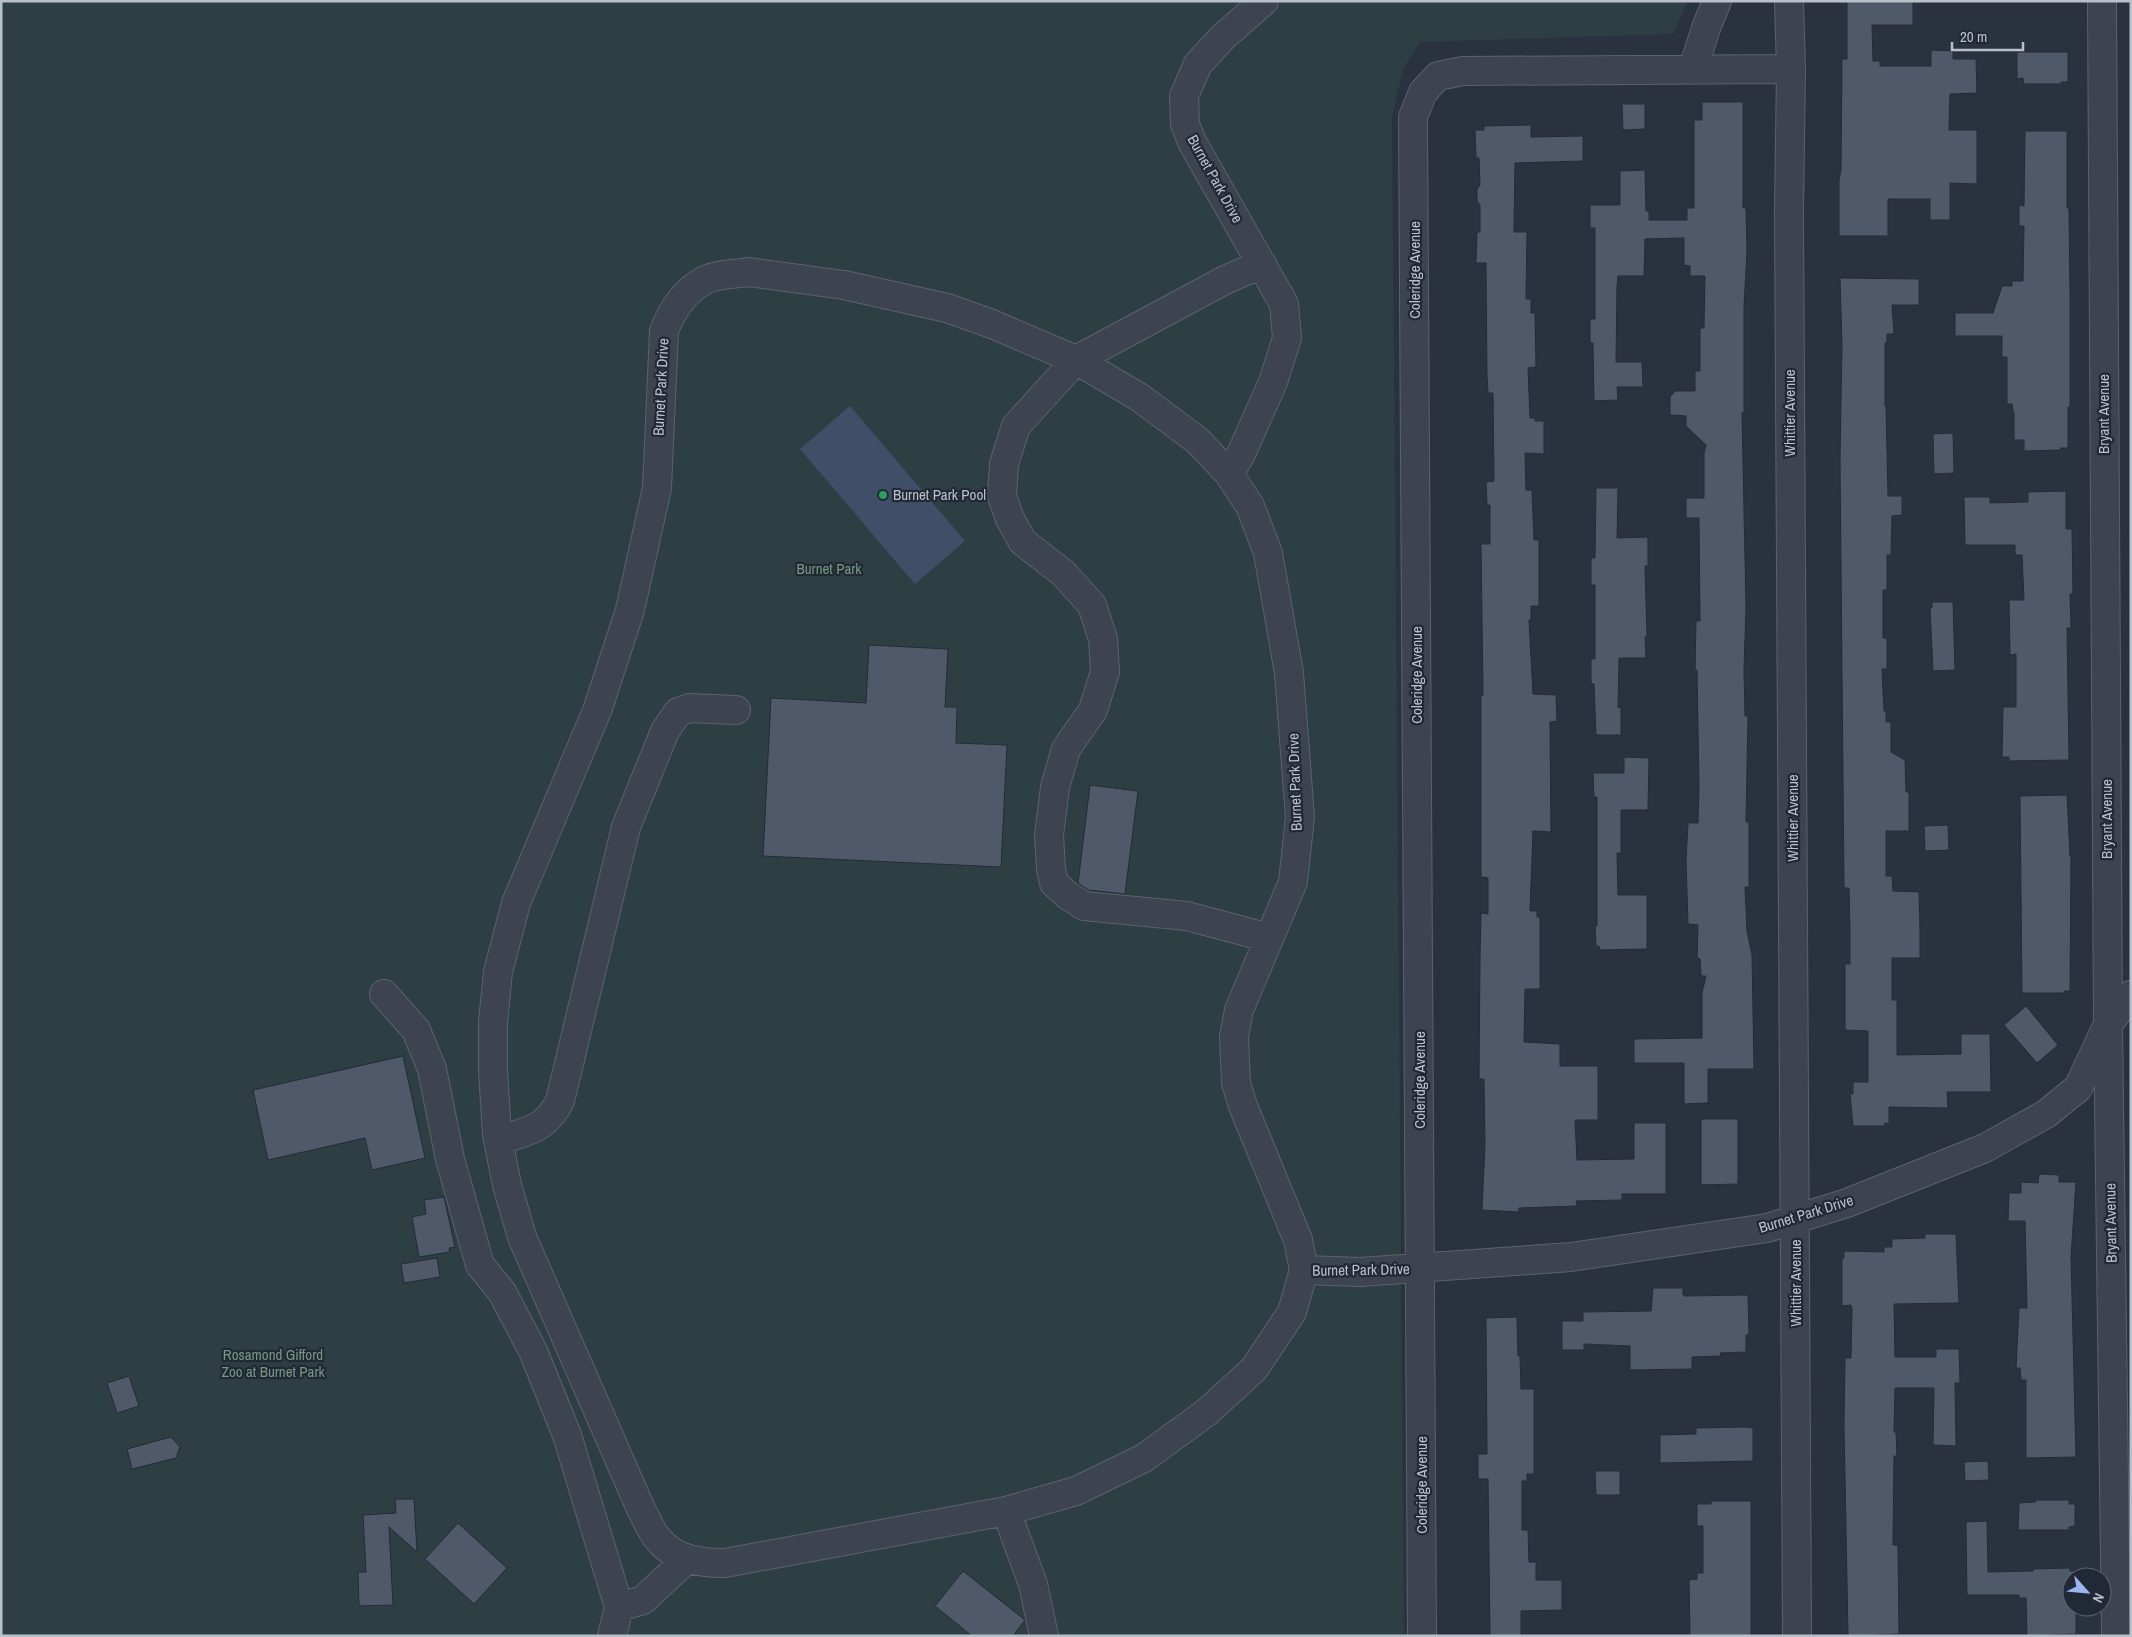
<svg xmlns="http://www.w3.org/2000/svg" width="2132" height="1637" font-family="'Archivo Narrow',sans-serif">
  <style>
    .green { fill: #2d3f42 }
    .water { fill: #414e68 }
    .building { fill: #505969; stroke: #242b38 }
    .lines { fill: none; stroke-linecap: round; stroke-linejoin: round }
    .minor-casing { stroke: #5b626e; stroke-width: 30 }
    .minor { stroke: #3d4450; stroke-width: 28 }
    .leisure-dot { fill: #2e9e5b; stroke: #222936; stroke-width: 2 }
    .labels { text-anchor: middle; stroke-width: 4.5; stroke-linejoin: round; paint-order: stroke }
    .street-label { font-size: 15px; fill: #bac0ca; stroke: #222936 }
    .poi-label { font-size: 15px; fill: #bac0ca; stroke: #222936; text-anchor: start }
    .park-label { font-size: 15px; fill: #74997f; stroke: #222936 }
  </style>
  <rect width="100%" height="100%" fill="#2a3240"/>
  <path class="green" d="M 1,1 L 1688,1 L 1673,34 L 1420,42 L 1403,69 L 1392,117 L 1404,1636 L 1,1636 Z"/>
  <path class="water" d="M 850,406 L 965,541 L 915,584 L 800,449 Z"/>
  <path class="building" d="M 1847,1 L 1913,1 L 1913,25 L 1872,25 L 1873,61 L 1880,61 L 1880,66 L 1931,66 L 1931,50 L 1953,51 L 1953,59 L 1976,59 L 1977,93 L 1950,94 L 1949,130 L 1977,130 L 1977,184 L 1950,183 L 1950,220 L 1930,220 L 1930,199 L 1888,199 L 1888,236 L 1839,236 L 1839,180 L 1841,169 L 1842,59 L 1847,59 Z
    M 2017,52 L 2068,52 L 2068,82 L 2061,82 L 2061,84 L 2024,84 L 2023,78 L 2017,79 Z
    M 1702,102 L 1743,102 L 1743,208 L 1746,208 L 1747,252 L 1744,306 L 1744,413 L 1742,413 L 1746,607 L 1744,670 L 1745,716 L 1748,716 L 1746,822 L 1749,822 L 1749,887 L 1745,887 L 1747,931 L 1752,955 L 1754,1069 L 1708,1069 L 1708,1103 L 1684,1104 L 1684,1063 L 1634,1063 L 1634,1039 L 1702,1038 L 1702,993 L 1706,976 L 1701,976 L 1700,959 L 1697,958 L 1698,925 L 1688,924 L 1686,860 L 1688,823 L 1698,823 L 1699,787 L 1697,670 L 1695,670 L 1696,621 L 1700,621 L 1699,518 L 1686,518 L 1686,498 L 1704,498 L 1704,453 L 1706,445 L 1686,426 L 1686,416 L 1670,415 L 1670,397 L 1675,391 L 1695,391 L 1695,371 L 1700,371 L 1700,328 L 1704,328 L 1705,276 L 1690,276 L 1690,266 L 1684,265 L 1684,238 L 1645,239 L 1644,276 L 1618,276 L 1617,286 L 1616,362 L 1642,362 L 1643,387 L 1617,387 L 1618,400 L 1594,401 L 1593,343 L 1590,343 L 1590,319 L 1595,319 L 1595,228 L 1590,228 L 1590,205 L 1620,205 L 1620,171 L 1645,170 L 1646,211 L 1649,211 L 1649,220 L 1687,220 L 1687,208 L 1694,208 L 1694,120 L 1702,120 Z
    M 1622,104 L 1645,104 L 1645,129 L 1623,130 Z
    M 1531,125 L 1531,137 L 1583,136 L 1583,161 L 1515,163 L 1514,232 L 1527,232 L 1526,299 L 1531,299 L 1531,313 L 1535,313 L 1536,367 L 1528,368 L 1530,418 L 1535,418 L 1535,421 L 1544,421 L 1544,454 L 1525,453 L 1526,490 L 1532,490 L 1534,540 L 1539,540 L 1539,606 L 1531,606 L 1531,620 L 1529,620 L 1533,694 L 1556,695 L 1557,721 L 1550,722 L 1551,832 L 1533,831 L 1530,911 L 1537,911 L 1537,917 L 1540,917 L 1540,989 L 1525,989 L 1524,1042 L 1560,1044 L 1560,1066 L 1598,1066 L 1598,1120 L 1575,1120 L 1577,1160 L 1634,1159 L 1634,1123 L 1666,1123 L 1666,1194 L 1622,1194 L 1622,1200 L 1576,1201 L 1577,1206 L 1519,1208 L 1519,1212 L 1482,1210 L 1485,1145 L 1484,1079 L 1479,1079 L 1480,958 L 1481,913 L 1488,914 L 1488,878 L 1481,877 L 1481,695 L 1483,695 L 1481,544 L 1490,544 L 1490,505 L 1487,505 L 1486,482 L 1494,481 L 1493,393 L 1488,393 L 1487,376 L 1486,263 L 1476,263 L 1477,232 L 1480,232 L 1480,205 L 1477,201 L 1477,189 L 1480,185 L 1479,158 L 1476,158 L 1475,130 L 1484,130 L 1484,126 Z
    M 2025,131 L 2067,131 L 2067,208 L 2069,208 L 2070,295 L 2070,407 L 2068,407 L 2068,448 L 2060,448 L 2061,450 L 2024,451 L 2024,440 L 2014,440 L 2014,412 L 2013,412 L 2012,404 L 2007,404 L 2007,357 L 2002,357 L 2002,336 L 1955,336 L 1955,313 L 1993,313 L 2002,286 L 2012,286 L 2012,281 L 2023,281 L 2024,226 L 2019,226 L 2019,205 L 2024,206 Z
    M 1840,278 L 1919,279 L 1919,305 L 1892,305 L 1894,334 L 1887,334 L 1887,343 L 1885,343 L 1885,406 L 1886,406 L 1888,496 L 1902,496 L 1902,515 L 1892,516 L 1891,555 L 1887,555 L 1887,590 L 1883,590 L 1883,638 L 1887,638 L 1887,669 L 1882,669 L 1884,711 L 1886,711 L 1886,722 L 1891,722 L 1891,752 L 1905,760 L 1906,792 L 1909,792 L 1909,831 L 1886,831 L 1886,876 L 1892,876 L 1893,891 L 1919,892 L 1920,929 L 1920,958 L 1892,958 L 1892,1000 L 1897,1000 L 1897,1055 L 1961,1054 L 1961,1034 L 1990,1034 L 1991,1092 L 1947,1092 L 1948,1108 L 1889,1107 L 1889,1124 L 1885,1123 L 1885,1126 L 1853,1126 L 1850,1094 L 1853,1094 L 1853,1082 L 1868,1082 L 1868,1031 L 1845,1030 L 1845,964 L 1850,964 L 1850,929 L 1849,888 L 1844,888 L 1840,460 L 1842,344 Z
    M 1953,433 L 1954,473 L 1934,474 L 1933,434 Z
    M 1596,488 L 1618,488 L 1617,538 L 1648,537 L 1648,566 L 1645,566 L 1647,637 L 1645,637 L 1646,658 L 1619,658 L 1618,708 L 1621,707 L 1621,735 L 1596,735 L 1594,684 L 1591,683 L 1591,659 L 1595,659 L 1595,585 L 1591,585 L 1591,558 L 1595,558 Z
    M 2066,491 L 2066,529 L 2072,529 L 2073,594 L 2070,594 L 2071,628 L 2067,628 L 2069,760 L 2009,761 L 2009,757 L 2002,757 L 2003,707 L 2016,707 L 2016,654 L 2010,655 L 2009,600 L 2024,600 L 2022,555 L 2015,555 L 2015,545 L 1965,545 L 1964,497 L 1990,497 L 1990,503 L 2028,502 L 2028,492 Z
    M 1932,602 L 1953,602 L 1955,670 L 1933,671 L 1930,608 L 1932,608 Z
    M 869,645 L 948,649 L 945,707 L 957,707 L 956,743 L 1007,745 L 1001,867 L 763,856 L 771,698 L 866,703 Z
    M 1624,757 L 1649,758 L 1648,810 L 1621,810 L 1621,853 L 1617,853 L 1618,895 L 1647,895 L 1647,949 L 1600,950 L 1599,946 L 1596,946 L 1595,926 L 1597,926 L 1597,797 L 1594,797 L 1593,773 L 1624,773 Z
    M 1090,785 L 1138,791 L 1125,894 L 1088,890 L 1078,883 Z
    M 2067,795 L 2070,856 L 2071,856 L 2070,991 L 2064,991 L 2064,993 L 2022,993 L 2020,796 Z
    M 1948,825 L 1949,850 L 1925,851 L 1924,826 Z
    M 2026,1006 L 2058,1045 L 2037,1063 L 2004,1025 Z
    M 403,1056 L 425,1158 L 372,1170 L 365,1138 L 268,1160 L 253,1090 Z
    M 1701,1119 L 1738,1119 L 1738,1184 L 1701,1185 Z
    M 2039,1174 L 2059,1175 L 2059,1182 L 2076,1182 L 2071,1257 L 2076,1457 L 2026,1458 L 2026,1380 L 2021,1380 L 2020,1368 L 2016,1368 L 2019,1308 L 2027,1308 L 2025,1221 L 2008,1221 L 2009,1193 L 2021,1193 L 2021,1182 L 2038,1183 Z
    M 444,1197 L 455,1247 L 449,1248 L 450,1252 L 419,1257 L 412,1217 L 426,1214 L 424,1200 Z
    M 1925,1234 L 1956,1234 L 1959,1303 L 1894,1304 L 1895,1357 L 1936,1357 L 1936,1349 L 1959,1349 L 1960,1383 L 1955,1383 L 1956,1446 L 1933,1445 L 1934,1388 L 1895,1388 L 1894,1432 L 1896,1432 L 1897,1456 L 1894,1456 L 1893,1545 L 1898,1545 L 1899,1634 L 1854,1636 L 1848,1635 L 1844,1425 L 1845,1358 L 1851,1358 L 1852,1309 L 1851,1305 L 1842,1306 L 1842,1258 L 1844,1258 L 1844,1251 L 1884,1252 L 1884,1247 L 1892,1247 L 1892,1239 L 1925,1238 Z
    M 437,1258 L 440,1277 L 404,1283 L 401,1264 Z
    M 1653,1288 L 1683,1288 L 1683,1295 L 1685,1296 L 1748,1295 L 1749,1335 L 1746,1335 L 1746,1352 L 1720,1353 L 1721,1356 L 1692,1357 L 1692,1369 L 1630,1370 L 1630,1346 L 1584,1344 L 1584,1350 L 1562,1350 L 1562,1321 L 1583,1321 L 1583,1312 L 1651,1311 Z
    M 1517,1317 L 1518,1356 L 1520,1356 L 1521,1389 L 1534,1389 L 1534,1474 L 1527,1474 L 1527,1481 L 1522,1481 L 1522,1530 L 1528,1530 L 1529,1562 L 1536,1562 L 1536,1580 L 1562,1580 L 1562,1610 L 1521,1611 L 1521,1636 L 1490,1636 L 1488,1479 L 1478,1479 L 1478,1454 L 1487,1454 L 1487,1451 L 1486,1318 Z
    M 129,1376 L 139,1406 L 117,1413 L 107,1383 Z
    M 1745,1427 L 1753,1428 L 1753,1461 L 1660,1463 L 1660,1435 L 1696,1434 L 1696,1428 Z
    M 171,1437 L 180,1447 L 176,1458 L 132,1469 L 127,1449 Z
    M 1988,1461 L 1989,1480 L 1965,1481 L 1964,1462 Z
    M 1595,1471 L 1620,1471 L 1620,1495 L 1596,1495 Z
    M 395,1499 L 414,1499 L 417,1552 L 389,1527 L 393,1605 L 359,1606 L 358,1572 L 366,1572 L 363,1515 L 396,1513 Z
    M 2036,1500 L 2069,1500 L 2069,1504 L 2075,1504 L 2075,1526 L 2069,1527 L 2069,1530 L 2018,1530 L 2019,1503 L 2036,1502 Z
    M 1711,1501 L 1751,1501 L 1751,1636 L 1690,1636 L 1689,1580 L 1697,1579 L 1697,1573 L 1703,1573 L 1703,1526 L 1697,1526 L 1697,1504 L 1711,1504 Z
    M 1987,1521 L 1988,1572 L 2033,1571 L 2033,1569 L 2070,1568 L 2070,1571 L 2075,1571 L 2075,1577 L 2072,1577 L 2072,1607 L 2076,1607 L 2076,1634 L 2027,1636 L 2026,1598 L 2019,1598 L 2019,1595 L 1967,1595 L 1966,1522 Z
    M 458,1523 L 507,1568 L 474,1604 L 425,1559 Z
    M 963,1571 L 1025,1620 L 1013,1636 L 972,1636 L 935,1606 Z"/>
  <g class="lines">
    <g class="minor-casing">
      <path id="minor" d="M 1789,1 L 1791,69 L 1789,211 L 1797,1636
        M 2102,1 L 2108,1024 L 2116,1636
        M 1693,69 L 1706,28 L 1717,1
        M 1262,264 L 1225,280 L 1076,360 L 1016,426 L 1004,464 L 1002,496 L 1010,519 L 1023,542 L 1063,573 L 1092,605 L 1103,639 L 1105,672 L 1093,710 L 1066,749 L 1055,787 L 1049,835 L 1051,869 L 1054,883 L 1067,895 L 1084,906 L 1187,916 L 1269,938
        M 749,272 L 844,285 L 947,308 L 992,324 L 1076,360 L 1139,397 L 1198,441 L 1229,474 L 1250,506 L 1268,553 L 1289,673 L 1300,817 L 1293,882 L 1239,1010 L 1234,1036 L 1236,1083 L 1243,1106 L 1298,1240 L 1304,1270 L 1292,1312 L 1254,1369 L 1207,1412 L 1144,1458 L 1076,1491 L 1006,1511 L 725,1563 C 700,1563 675,1560 658,1539 C 651,1531 646,1518 641,1509 L 522,1237 L 507,1185 L 497,1135 L 493,1071 L 493,1022 L 498,972 L 516,903 L 598,708 L 630,610 L 657,488 L 664,331 C 672,310 684,291 705,280 C 717,274 736,274 749,272 Z
        M 1229,474 L 1241,454 L 1273,382 L 1287,338 L 1284,304 L 1192,142 L 1185,124 L 1184,96 L 1198,64 L 1223,37 L 1264,1
        M 384,994 L 416,1030 L 432,1069 L 450,1159 L 480,1265 L 502,1292 L 533,1351 L 567,1435 L 619,1607 L 612,1636
        M 498,1141 C 528,1130 544,1131 560,1101 L 626,827 L 665,731 L 678,712 L 690,708 L 736,710
        M 1304,1270 L 1360,1272 L 1571,1257 L 1767,1228 L 1847,1203 L 1985,1148 L 2046,1114 L 2078,1088 L 2108,1024 L 2131,995
        M 1006,1511 L 1033,1584 L 1044,1636
        M 619,1607 L 643,1600 L 687,1559
        M 1422,1636 L 1413,117 L 1423,92 L 1438,76 L 1463,71 L 1791,69"/>
    </g>
    <use href="#minor" class="minor"/>
  </g>
  <circle class="leisure-dot" cx="883" cy="495" r="5"/>
  <g class="labels">
    <g class="street-label">
      <text transform="translate(1215 179) rotate(61)" y="5">Burnet Park Drive</text>
      <text transform="translate(1415 270) rotate(-90)" y="5">Coleridge Avenue</text>
      <text transform="translate(661 387) rotate(-87)" y="5">Burnet Park Drive</text>
      <text transform="translate(1790 413) rotate(-90)" y="5">Whittier Avenue</text>
      <text transform="translate(2104 414) rotate(-90)" y="5">Bryant Avenue</text>
      <text transform="translate(1417 675) rotate(-90)" y="5">Coleridge Avenue</text>
      <text transform="translate(1295 782) rotate(-92)" y="5">Burnet Park Drive</text>
      <text transform="translate(1793 818) rotate(-90)" y="5">Whittier Avenue</text>
      <text transform="translate(2107 819) rotate(-90)" y="5">Bryant Avenue</text>
      <text transform="translate(1420 1080) rotate(-90)" y="5">Coleridge Avenue</text>
      <text transform="translate(1806 1214) rotate(-17)" y="5">Burnet Park Drive</text>
      <text transform="translate(2111 1223) rotate(-91)" y="5">Bryant Avenue</text>
      <text transform="translate(1361 1270) rotate(-1)" y="5">Burnet Park Drive</text>
      <text transform="translate(1796 1283) rotate(-90)" y="5">Whittier Avenue</text>
      <text transform="translate(1422 1485) rotate(-90)" y="5">Coleridge Avenue</text>
    </g>
    <g class="poi-label">
      <text x="893" y="500">Burnet Park Pool</text>
    </g>
    <g class="park-label">
      <text x="829" y="574">Burnet Park</text>
      <text x="273" y="1360">Rosamond Gifford<tspan x="273" dy="17">Zoo at Burnet Park</tspan></text>
    </g>
  </g>
  <rect width="2132" height="1637" fill="none" stroke="#bac0ca" stroke-width="5"/>
  <g transform="translate(2087 1592) rotate(117)"><circle r="24" fill="#222936" stroke="#5f6571"/>
  <path d="M0-4L9 19L0 12L-9 19Z" fill="#9bb6ef"/>
  <text y="-8" font-size="14" font-weight="bold" text-anchor="middle" fill="#bac0ca">N</text>
  </g>
  <path d="M1952 42v8h71v-8" fill="none" stroke="#bac0ca" stroke-width="2.5"/>
  <text x="1960" y="42" font-size="15" fill="#bac0ca" stroke="#222936" stroke-width="4" paint-order="stroke">20 m</text>
</svg>
